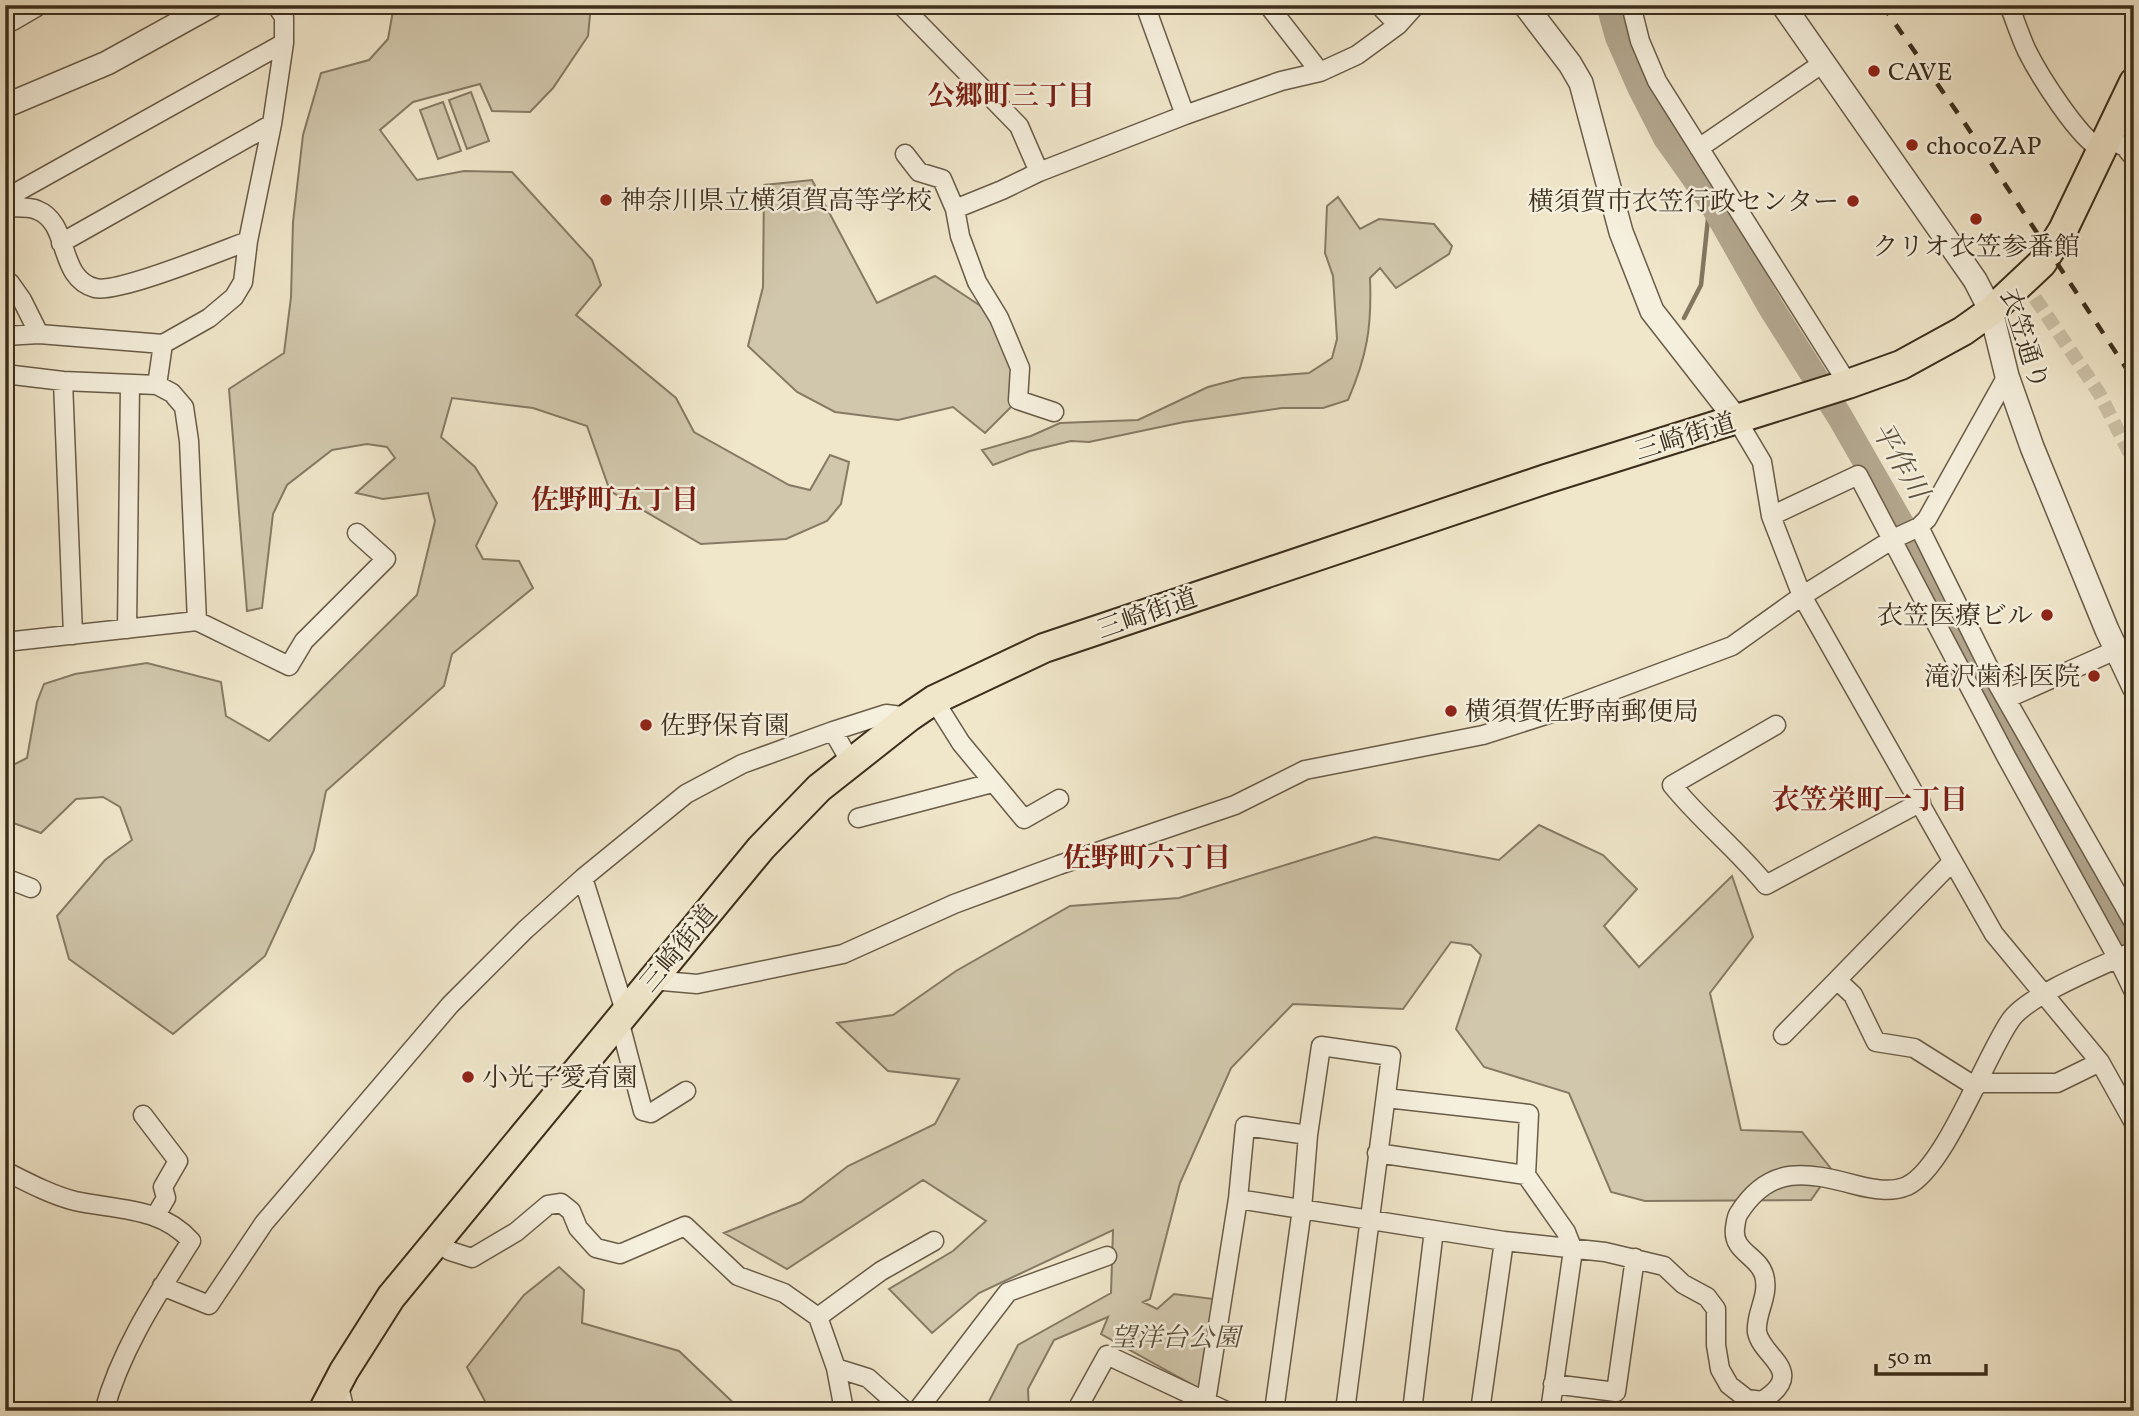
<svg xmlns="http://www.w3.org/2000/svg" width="2139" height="1416" font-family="Vollkorn,'Noto Serif JP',serif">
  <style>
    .green { fill: #d1c7ac; stroke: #867a64; stroke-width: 2 }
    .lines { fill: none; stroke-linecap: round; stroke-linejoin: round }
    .stream { stroke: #837761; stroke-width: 4.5 }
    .river { stroke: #b3a78f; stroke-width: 26 }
    .pedestrian-tunnel { stroke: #ccc1a7; stroke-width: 14; stroke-dasharray: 14 7; stroke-linecap: butt }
    .minor-casing { stroke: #695c48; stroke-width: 21 }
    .tertiary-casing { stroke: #695c48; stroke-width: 26 }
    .primary-casing { stroke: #3c2e1c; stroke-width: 32 }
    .minor { stroke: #f5efdd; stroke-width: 18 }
    .tertiary { stroke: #f5efdd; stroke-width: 23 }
    .primary { stroke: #f0e6ca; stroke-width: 28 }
    .rail { stroke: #3c2e1c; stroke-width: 4.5; stroke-dasharray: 12 12; stroke-linecap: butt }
    .poi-dot { fill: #8f2418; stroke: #f5efdd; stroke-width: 2.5 }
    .labels { text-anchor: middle; stroke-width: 5; stroke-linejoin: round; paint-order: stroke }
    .poi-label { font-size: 26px; fill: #3c2e1c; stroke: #f5efdd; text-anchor: start }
    .street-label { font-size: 26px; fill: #3c2e1c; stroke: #f5efdd }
    .park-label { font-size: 26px; font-style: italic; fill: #5a4d39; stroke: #f5efdd }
    .neighbourhood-label { font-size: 28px; font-weight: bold; fill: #7a1f14; stroke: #f5efdd }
    .water-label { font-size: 28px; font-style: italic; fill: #60523e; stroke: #f5efdd }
  </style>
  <rect width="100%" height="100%" fill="#f0e6ca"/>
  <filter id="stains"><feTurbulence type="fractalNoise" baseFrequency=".00286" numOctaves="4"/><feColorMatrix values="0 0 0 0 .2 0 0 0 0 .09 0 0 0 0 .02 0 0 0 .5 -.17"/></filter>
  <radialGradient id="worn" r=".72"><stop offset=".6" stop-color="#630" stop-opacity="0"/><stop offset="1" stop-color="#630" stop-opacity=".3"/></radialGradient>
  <path class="green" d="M 394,5 L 591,5 L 588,36 L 553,88 L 530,112 L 492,111 L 480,84 L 413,102 L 380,130 L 417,180 L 464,171 L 512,172 L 592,260 L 601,285 L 576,315 L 676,398 L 694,432 L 789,485 L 810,490 L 830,455 L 849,462 L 841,504 L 827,521 L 786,539 L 701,544 L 610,491 L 587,426 L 533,408 L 452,398 L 441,437 L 475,467 L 497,503 L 476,546 L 483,559 L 519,561 L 533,588 L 452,654 L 444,686 L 326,791 L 314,850 L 265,956 L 173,1034 L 69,959 L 57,916 L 105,860 L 132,840 L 120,807 L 103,797 L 76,799 L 41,833 L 5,820 L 5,769 L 27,758 L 37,702 L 44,684 L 75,674 L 147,663 L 221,682 L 226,716 L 269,741 L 417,595 L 435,521 L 428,493 L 383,499 L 356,493 L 395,458 L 387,447 L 367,444 L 332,450 L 287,485 L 273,514 L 262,608 L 247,611 L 229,389 L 284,353 L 291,297 L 293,222 L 303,135 L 321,73 L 369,60 L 388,39 Z
    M 471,92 L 489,141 L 467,149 L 449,100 Z
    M 443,102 L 461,151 L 438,159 L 420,110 Z
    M 812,180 L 877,303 L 935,276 L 999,318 L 1018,400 L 985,433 L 953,407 L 898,420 L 835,412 L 797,392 L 748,346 L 763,287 L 764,185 Z
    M 1338,197 L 1360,229 L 1379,219 L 1434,224 L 1452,246 L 1449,254 L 1396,288 L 1380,268 L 1370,278 C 1372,327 1367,356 1348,400 L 1323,408 L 1282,408 L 1184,422 L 1089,442 L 1071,441 L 1030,451 L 993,465 L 982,450 L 1031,436 L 1060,423 L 1138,420 L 1208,387 L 1242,378 L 1309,373 L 1332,358 L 1337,339 L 1333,276 L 1325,253 L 1327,206 Z
    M 1539,825 L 1603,855 L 1637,889 L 1604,926 L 1639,967 L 1732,876 L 1753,937 L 1710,993 L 1741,1130 L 1802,1132 L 1832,1170 L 1811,1200 L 1645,1201 L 1611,1192 L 1569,1093 L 1484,1067 L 1456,1029 L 1481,955 L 1471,945 L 1451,942 L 1403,1009 L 1293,1004 L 1231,1068 L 1180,1183 L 1150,1299 L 1143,1302 L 1157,1309 L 1174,1294 L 1214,1299 L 1200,1389 L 1101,1334 L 1108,1317 L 1054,1340 L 1028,1389 L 1029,1411 L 984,1411 L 1018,1345 L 1111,1293 L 1113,1230 L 979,1293 L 932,1333 L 889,1289 L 953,1251 L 986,1221 L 923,1180 L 787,1269 L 724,1233 L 801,1202 L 848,1166 L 935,1124 L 959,1079 L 888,1071 L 837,1023 L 893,1015 L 956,971 L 1070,906 L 1179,898 L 1375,837 L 1499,860 Z
    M 559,1267 L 584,1290 L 582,1323 L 679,1351 L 742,1411 L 482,1411 L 487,1405 L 467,1367 L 524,1295 Z"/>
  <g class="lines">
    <path class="stream" d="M 1684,318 L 1701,285 L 1710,200"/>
    <path class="river" d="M 1609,5 L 1618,37 L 1640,87 L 1666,138 L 1710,200 L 1770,306 L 1840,417 L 1949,607 L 2039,792 L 2134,950"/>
    <path class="pedestrian-tunnel" d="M 2035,298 L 2099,393 L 2134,462"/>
    <g class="minor-casing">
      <path id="minor" d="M 901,5 L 1019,126 L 1039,172
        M 1145,5 L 1185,115
        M 1268,5 L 1320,72
        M 1379,5 L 1398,25
        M 1631,5 L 1640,41 L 1657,81 L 1848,384
        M 2009,5 C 2015,20 2020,36 2027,51 C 2039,75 2079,139 2102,150
        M 2107,138 L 2125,147 L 2134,158
        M 1699,148 L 1823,63
        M 905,154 L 919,172 L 942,179 L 955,209
        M 5,202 L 17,192 L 284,43
        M 5,207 C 15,208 29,206 37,210 C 71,223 57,278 95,288 C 117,294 221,251 248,241
        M 61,243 L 272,124
        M 5,283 L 10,283 L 22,300 L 39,334
        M 5,336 L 39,334 L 163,344
        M 5,374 L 63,381 L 157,385 L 172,393 L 184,407 L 189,441 L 197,621
        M 63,381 L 73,635
        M 157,385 L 163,344 L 209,318 L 234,297 L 243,282 L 248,241 L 272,124 L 284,43 L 284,17 L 276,5
        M 1054,412 L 1018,400 L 1020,368 L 999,318 L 977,282 L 960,236 L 955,209 L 1002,190 L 1039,172 L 1185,115 L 1281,81 L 1320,72 L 1357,55 L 1398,25 L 1416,5
        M 1737,420 L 1762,462 L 1771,516 L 1802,596 L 1994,934 L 2100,1062 L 2134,1123
        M 1771,516 L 1858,475 L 2007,758 L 2118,959 L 2134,992
        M 1919,527 L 1994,678 L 2134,923
        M 127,629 L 130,384
        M 5,642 L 197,621 L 289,666 L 304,641 L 386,559 L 357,533
        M 2006,699 L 2116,650
        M 934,700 L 961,743 L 1024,819 L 1059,799
        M 1776,725 L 1672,785 C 1701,821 1737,849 1766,885 L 1921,802
        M 833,731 L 886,714 L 909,717
        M 858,818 L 992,783
        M 1952,862 L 1837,980 L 1853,995 L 1876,1042 L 1914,1048 L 1976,1087
        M 5,878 L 31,888
        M 583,878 L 625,1011
        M 651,980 L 697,984 L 843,954 L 954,904 L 1059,865 L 1235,805 L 1305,770 L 1483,735 L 1558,711 L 1732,646 L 1802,596 L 1893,539 L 1919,527 L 1927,519 L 2007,376
        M 619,1020 L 643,1111 L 651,1113 L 686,1091
        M 1783,1035 L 1837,980
        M 1978,1083 L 2057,1083 L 2100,1062
        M 1386,1098 L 1529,1114 L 1526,1175 L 1566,1232 L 1573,1250 L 1550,1411
        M 143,1115 L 178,1161 L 163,1187 L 166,1198 L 156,1215
        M 1377,1153 L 1526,1175
        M 5,1171 C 27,1182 51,1195 75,1201 C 117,1210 161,1207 191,1241 C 157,1295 121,1349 104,1411
        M 1238,1199 L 1504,1241 L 1605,1252 L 1664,1266 L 1683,1284 L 1707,1297 L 1716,1309 L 1716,1345 L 1720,1369 L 1729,1385 L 1747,1399 L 1762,1401 C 1808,1371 1762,1358 1757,1332 C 1755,1313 1770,1296 1764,1275 C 1758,1255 1732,1252 1735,1228 C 1736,1222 1736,1217 1739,1213 C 1770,1164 1807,1172 1856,1185 C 1872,1189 1891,1193 1907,1186 C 1945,1168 1985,1057 2010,1021 C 2027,995 2104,965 2134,951
        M 436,1242 L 450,1251 L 472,1258 L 516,1232 L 548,1205 L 561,1203 L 571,1211 L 578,1228 L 596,1248 L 620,1254 L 685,1226 L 738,1276 L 784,1293 L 818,1317 L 836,1368 L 868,1378 L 905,1411
        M 162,1286 L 209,1305 L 264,1223 L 450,1005 L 525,930 L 583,878 L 686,794 L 742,764 L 833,731 L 850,761
        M 818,1317 L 881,1271 L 934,1241
        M 836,1368 L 844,1410
        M 338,1383 L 345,1411
        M 1553,1384 L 1616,1392 L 1635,1258
        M 1206,1401 L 1238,1199 L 1245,1126 L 1308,1135
        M 917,1411 L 1008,1292 L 1107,1256
        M 1076,1411 L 1107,1355 L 1226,1411
        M 1274,1411 L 1302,1209 L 1308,1135 L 1321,1046 L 1391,1056 L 1345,1411
        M 1412,1411 L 1434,1230
        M 1480,1411 L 1504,1241"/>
    </g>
    <g class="tertiary-casing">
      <path id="tertiary" d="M 1525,5 L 1570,64 L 1581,83 L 1621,232 L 1652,311 L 1737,420
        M 1783,5 L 1975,280 L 1991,311 L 2007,376 L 2032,447 L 2107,630 L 2134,687
        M 5,19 L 11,19 L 35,5
        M 5,106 L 107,63 L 212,5"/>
    </g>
    <g class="primary-casing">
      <path id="primary" d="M 323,1411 L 344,1371 L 391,1297 L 761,848 L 819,788 L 909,717 L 934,700 L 1044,648 L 1546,479 L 1848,384 L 1901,365 L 1963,331 L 1991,311 L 2042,263 L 2063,230 L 2134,82"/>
    </g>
    <use href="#minor" class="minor"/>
    <use href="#tertiary" class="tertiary"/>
    <use href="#primary" class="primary"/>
    <path class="rail" d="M 1882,5 L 1964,122 L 2134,380"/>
  </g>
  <g class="poi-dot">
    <circle cx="1874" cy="71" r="7"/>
    <circle cx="1912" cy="145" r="7"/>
    <circle cx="606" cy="200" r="7"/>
    <circle cx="1853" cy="201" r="7"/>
    <circle cx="1976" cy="219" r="7"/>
    <circle cx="2047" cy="615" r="7"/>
    <circle cx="2094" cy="676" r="7"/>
    <circle cx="1451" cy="711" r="7"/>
    <circle cx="646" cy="725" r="7"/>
    <circle cx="468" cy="1077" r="7"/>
  </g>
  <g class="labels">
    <g class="poi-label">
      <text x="1888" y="80">CAVE</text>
      <text x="1926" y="154">chocoZAP</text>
      <text x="620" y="209">神奈川県立横須賀高等学校</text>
      <text x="1839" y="210" text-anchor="end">横須賀市衣笠行政センター</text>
      <text x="1976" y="255" text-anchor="middle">クリオ衣笠参番館</text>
      <text x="2033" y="624" text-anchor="end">衣笠医療ビル</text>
      <text x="2080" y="685" text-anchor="end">滝沢歯科医院</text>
      <text x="1465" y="720">横須賀佐野南郵便局</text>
      <text x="660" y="734">佐野保育園</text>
      <text x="482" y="1086">小光子愛育園</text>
    </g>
    <g class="street-label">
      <text transform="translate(2025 339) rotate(72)" y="9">衣笠通り</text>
      <text transform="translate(1685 436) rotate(-17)" y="9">三崎街道</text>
      <text transform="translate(1147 613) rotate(-19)" y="9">三崎街道</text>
      <text transform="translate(678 948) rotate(-50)" y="9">三崎街道</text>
    </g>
    <g class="park-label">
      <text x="1175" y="1346">望洋台公園</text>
    </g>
    <g class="neighbourhood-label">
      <text x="1011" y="105">公郷町三丁目</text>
      <text x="615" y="509">佐野町五丁目</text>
      <text x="1870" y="809">衣笠栄町一丁目</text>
      <text x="1147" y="867">佐野町六丁目</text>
    </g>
    <g class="water-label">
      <text transform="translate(1901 460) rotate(60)" y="10">平作川</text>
    </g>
  </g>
  <rect width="2139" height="1416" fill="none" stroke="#f0e6ca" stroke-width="28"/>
  <rect x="7" y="7" width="2125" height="1402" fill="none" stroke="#3c2e1c" stroke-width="3.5"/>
  <rect x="14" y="14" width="2111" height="1388" fill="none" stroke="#3c2e1c" stroke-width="2"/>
  <path d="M1876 1364v10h110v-10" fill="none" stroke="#3c2e1c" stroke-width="3.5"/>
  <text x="1887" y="1364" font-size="21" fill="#3c2e1c" stroke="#f5efdd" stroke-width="5" paint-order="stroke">50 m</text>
  <rect width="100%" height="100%" filter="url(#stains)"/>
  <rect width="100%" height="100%" fill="url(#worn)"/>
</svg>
